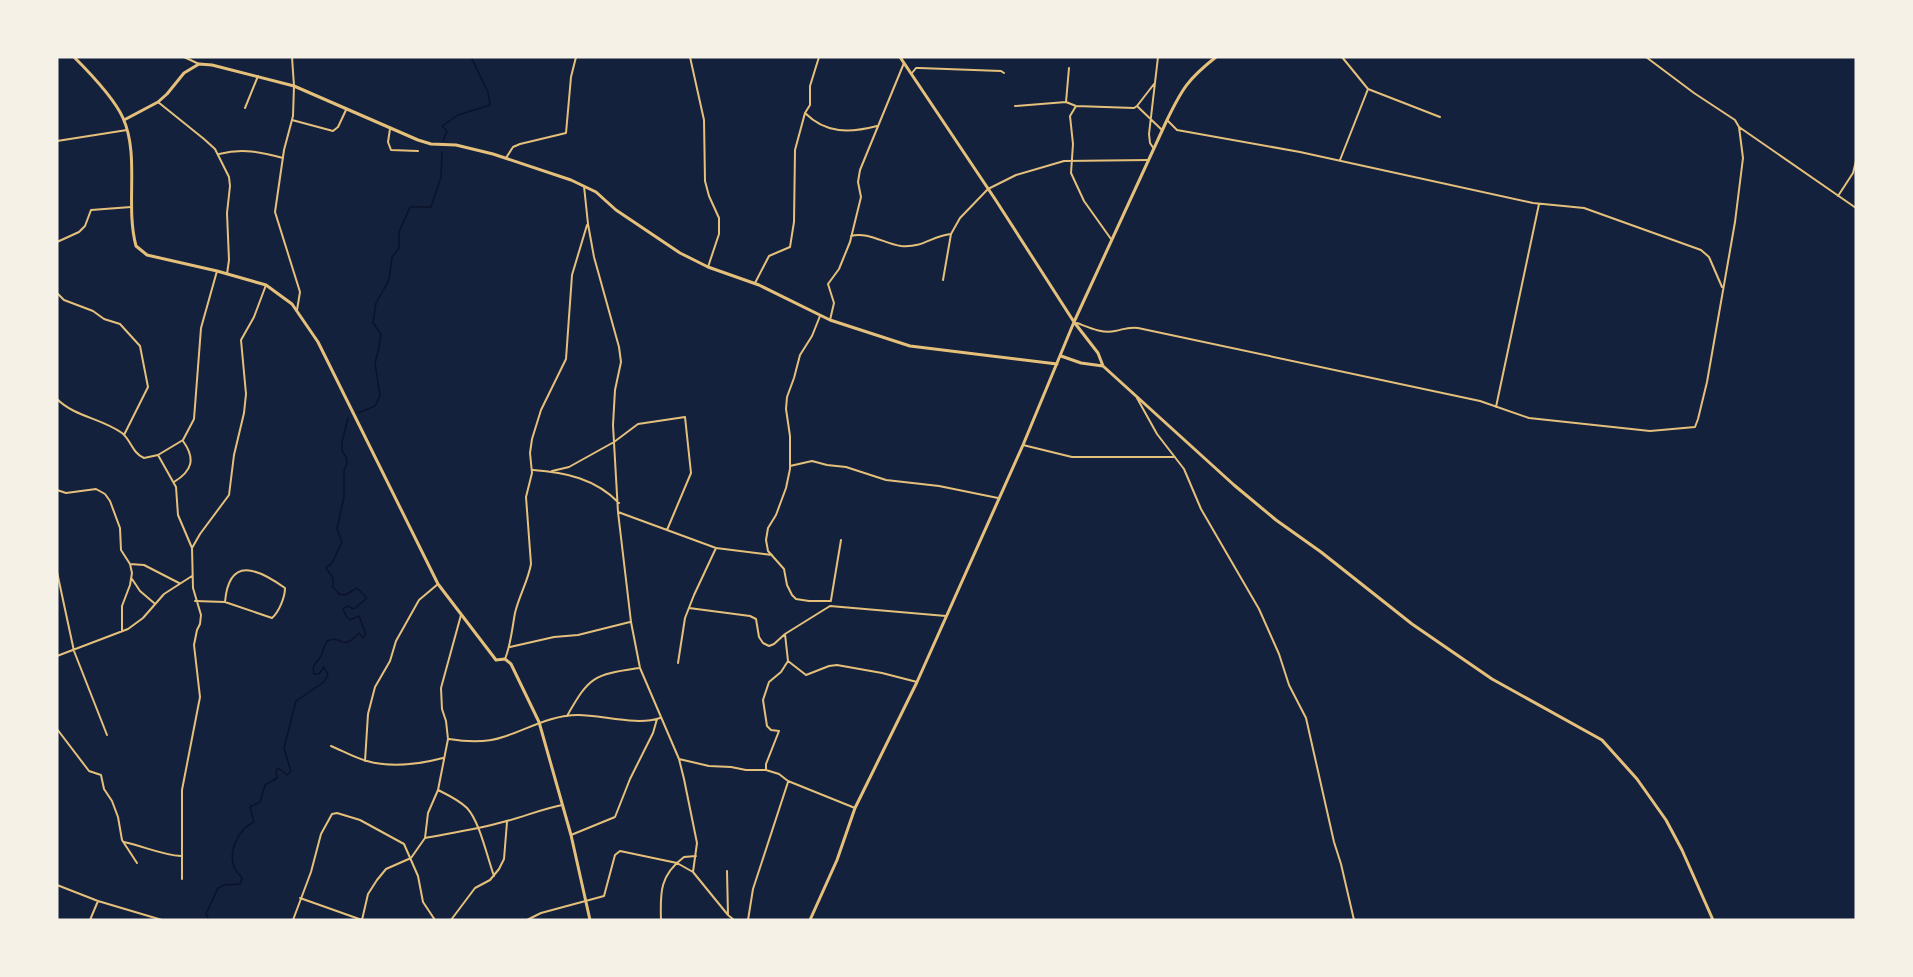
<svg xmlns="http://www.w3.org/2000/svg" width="1913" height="977" font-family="'IBM Plex Serif',serif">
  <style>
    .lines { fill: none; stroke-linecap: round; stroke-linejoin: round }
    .stream { stroke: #0b132b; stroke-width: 1.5 }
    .minor { stroke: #e5c07b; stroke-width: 2 }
    .tertiary { stroke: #e5c07b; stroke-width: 3 }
  </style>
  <rect width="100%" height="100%" fill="#14213d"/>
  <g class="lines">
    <path class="stream" d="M 443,141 L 447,131 L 442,126 L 458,115 L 490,105 L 488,92 L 471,57
      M 358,413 L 375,406 L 380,396 L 375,363 L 379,348 L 381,334 L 373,323 L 376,303 L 389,280 L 392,257 L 399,248 L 399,232 L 410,207 L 431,207 L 441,177 L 442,152
      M 209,920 L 206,914 L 218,888 L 224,885 L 240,884 L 242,878 C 240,875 235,870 234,867 C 228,850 239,829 254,822 L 250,807 L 260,802 L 265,785 L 277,778 L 276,771 L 278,768 L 287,775 L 291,771 L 284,748 L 296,701 L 324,682 L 328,675 L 324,667 L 319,674 L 314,674 C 311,665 317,663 321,656 C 323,651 324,646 327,641 C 343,634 341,653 359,633 L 363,638 L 366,635 L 359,616 L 350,620 L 346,616 L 343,609 L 347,606 L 354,609 L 367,598 L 357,588 L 345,595 L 339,594 L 333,587 L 333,578 L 326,568 L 332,563 L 342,542 L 337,529 L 344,497 L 344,471 L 347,463 L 346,457 L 342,451 L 342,442 L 348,418"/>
    <path class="minor" d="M 184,57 L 199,64
      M 292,57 L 294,86 L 293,116 L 284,150 L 275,212 L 300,292 L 297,310
      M 690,57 L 704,120 L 705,181 L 709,196 L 719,218 L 719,234 L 708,267
      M 912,73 L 916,68 L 919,68 L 1001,71 L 1004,73
      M 1368,89 L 1440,117
      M 158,102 L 204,139 L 215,149 L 229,177 L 230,186 L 227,213 L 229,260 L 227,274
      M 1066,102 L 1069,68
      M 1015,106 L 1066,102 L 1076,106 L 1134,108 L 1137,106 L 1154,84
      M 1076,106 L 1070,116 L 1073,144 L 1071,173 L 1084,201 L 1111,239
      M 1137,106 L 1162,130
      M 245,108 L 258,76
      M 805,113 C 826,134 850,133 877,126
      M 292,120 L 333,131 L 338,127 L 346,110
      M 1167,120 L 1177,130 L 1300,152 L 1533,203 L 1584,208 L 1701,250 L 1709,257 L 1722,287
      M 1739,127 L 1856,208
      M 390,129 L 388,142 L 391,150 L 418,151
      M 57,141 L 127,130
      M 1154,149 L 1150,143 L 1149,134 L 1158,57
      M 219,154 C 243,148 260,152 283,158
      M 506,158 L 513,147 L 520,144 L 566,133 L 571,77 L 576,57
      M 1340,160 L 1368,89 L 1342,57
      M 584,186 L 588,224 L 594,257 L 619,347 L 621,362 L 615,390 L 613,425 L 618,512 L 631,622 L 640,668 L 679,759 L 684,779 L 697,843 L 693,872
      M 1838,196 L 1853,173 L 1856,161
      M 851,236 C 867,231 885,244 901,246 C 924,248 931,236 951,234
      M 57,242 L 79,232 L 85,226 L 91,210 L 131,207
      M 943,280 L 951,234 L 960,218 L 988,189 L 1016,175 L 1064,161 L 1149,160
      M 755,283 L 769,256 L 790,247 L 794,222 L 795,150 L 805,113 L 810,105 L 810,86 L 819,57
      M 57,293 L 64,300 L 93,311 L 104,319 L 120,324 L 140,346 L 148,387 L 124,435
      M 820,316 L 812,336 L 800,355 L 794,378 L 787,397 L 786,409 L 790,436 L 790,469 L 786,488 L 776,515 L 768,528 L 766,540 L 768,551 L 784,569 L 787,585 L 792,595 L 796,599 L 809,601 L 831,601
      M 830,320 L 834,303 L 828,284 L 839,269 L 850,242 L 861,197 L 858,182 L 860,170 L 904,63
      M 1077,323 C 1088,327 1102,334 1115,331 C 1125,329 1127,327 1138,328 L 1480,401 L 1529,418 L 1650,431 L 1695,427 L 1698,419 L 1707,382 L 1735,222 L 1743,158 L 1739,127 L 1735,120 L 1694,93 L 1646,57
      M 1137,398 L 1157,434 L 1184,469 L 1201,509 L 1259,609 L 1279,654 L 1289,685 L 1306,718 L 1334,842 L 1341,864 L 1354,920
      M 57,399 C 75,417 101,418 122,433 C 131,440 132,453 144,458 L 158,455 L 183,440 L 194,419 L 201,328 L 217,271
      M 1496,407 L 1539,204
      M 1023,445 L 1072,457 L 1175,457
      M 158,455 L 176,487 L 178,515 L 192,548 L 193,588 L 201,615 L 200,624 L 197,630 L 194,645 L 200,697 L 182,790 L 182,879
      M 790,466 L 812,461 L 827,465 L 846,467 L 886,480 L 939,486 L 998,498
      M 533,470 C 565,472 596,479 619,503
      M 552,471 L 569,467 L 614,442 L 638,424 L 685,417 L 691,473 L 667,530
      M 174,482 C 192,471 196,459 183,441
      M 57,490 L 66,493 L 96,489 L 105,494 L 110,501 L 120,528 L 121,550 L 130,564 L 132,573 L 130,585 L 122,606 L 122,631
      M 618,512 L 716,548 L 772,555
      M 192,548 L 200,534 L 229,495 L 234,455 L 244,413 L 246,394 L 241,340 L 254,317 L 266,285
      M 130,564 L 144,565 L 179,583
      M 57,572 L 74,651 L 107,735
      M 132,579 L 140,591 L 154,603
      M 831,600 L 841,540
      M 195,601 L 225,602 L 272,618 C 279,612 285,597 285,588 C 257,568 229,556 225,602
      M 689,608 L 750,616 L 756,619 L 759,637 L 763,643 L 769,646 L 774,644 L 785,634 L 830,606 L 946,616
      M 785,634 L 788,661 L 806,675 L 829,666 L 837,665 L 882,673 L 917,682
      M 510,647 L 554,637 L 578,635 L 630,622
      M 57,656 L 128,629 L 143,618 L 164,594 L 192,576
      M 505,659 C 511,644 512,629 515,613 C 519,596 528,581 531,564 L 526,497 L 532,473 L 530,453 L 532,439 L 541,410 L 566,359 L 572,275 L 587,225
      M 678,663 L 685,618 L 694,595 L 716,548
      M 567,716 C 590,675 594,675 639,668
      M 57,729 L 89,771 L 101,775 L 104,789 L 112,801 L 118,817 L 122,840 L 137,863
      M 449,739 C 467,742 486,743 503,737 C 528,729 551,715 578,715 C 602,715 637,726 660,718
      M 331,746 C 343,751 355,758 367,761 C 391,768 420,764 443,758
      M 679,759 L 709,766 L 731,767 L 746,770 L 766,770 L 779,774 L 788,781 L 855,808
      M 365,761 L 368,714 L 375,687 L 390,661 L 396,641 L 419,600 L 438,584
      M 766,770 L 766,764 L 779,731 L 771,730 L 767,726 L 763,700 L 769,682 L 781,672 L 788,661
      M 438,790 C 448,795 459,800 467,808 C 480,822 487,857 494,876
      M 571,835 L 615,817 L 630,779 L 653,733 L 657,719
      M 425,838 C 451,833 478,829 503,822 C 523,817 542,809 562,805
      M 124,842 C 143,846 162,855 181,856
      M 727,871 L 728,915
      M 57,885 L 98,901 L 162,920
      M 300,898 L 362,920
      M 90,920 L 98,901
      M 293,920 L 311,872 L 321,834 L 332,814 L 337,813 L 360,820 L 404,844 L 418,876 L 423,902 L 435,920
      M 362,920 L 368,894 L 377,880 L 386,869 L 411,858 L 425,838 L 428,813 L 438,790 L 448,739 L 446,721 L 442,709 L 441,688 L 461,615
      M 451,920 L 475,888 L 490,880 L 499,869 L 504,859 L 507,822
      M 527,920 L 541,913 L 604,896 L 615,855 L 620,851 L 677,863 L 693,872 L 728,915 L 734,920
      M 661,920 C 660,892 660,875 684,857 L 696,856
      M 748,920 L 753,889 L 788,782"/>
    <path class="tertiary" d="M 74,57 C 89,72 115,100 123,118 C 140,156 125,205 136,246 L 147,255 L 217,271 L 266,285 L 292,304 L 318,342 L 438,584 L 496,660 L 505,659 L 511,664 L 539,722 L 571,835 L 590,920
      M 900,57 L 995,199 L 1074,322 L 1098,353 L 1103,366 L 1234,485 L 1276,520 L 1321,552 L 1412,624 L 1492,679 L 1602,740 L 1637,779 L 1666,820 L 1682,850 L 1713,920
      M 124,120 L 158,102 L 167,94 L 184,73 L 199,64 L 212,65 L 294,86 L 418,140 L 431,144 L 456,145 L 493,154 L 571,180 L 596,192 L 616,210 L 680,253 L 708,267 L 759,285 L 830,320 L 910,346 L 1057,364
      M 1061,356 L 1081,363 L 1103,366
      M 810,920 L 837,860 L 855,808 L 917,682 L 1023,445 L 1074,322 L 1167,120 C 1182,89 1188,79 1216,57"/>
  </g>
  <rect width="1913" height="977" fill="none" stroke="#f6f1e7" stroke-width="117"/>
</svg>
